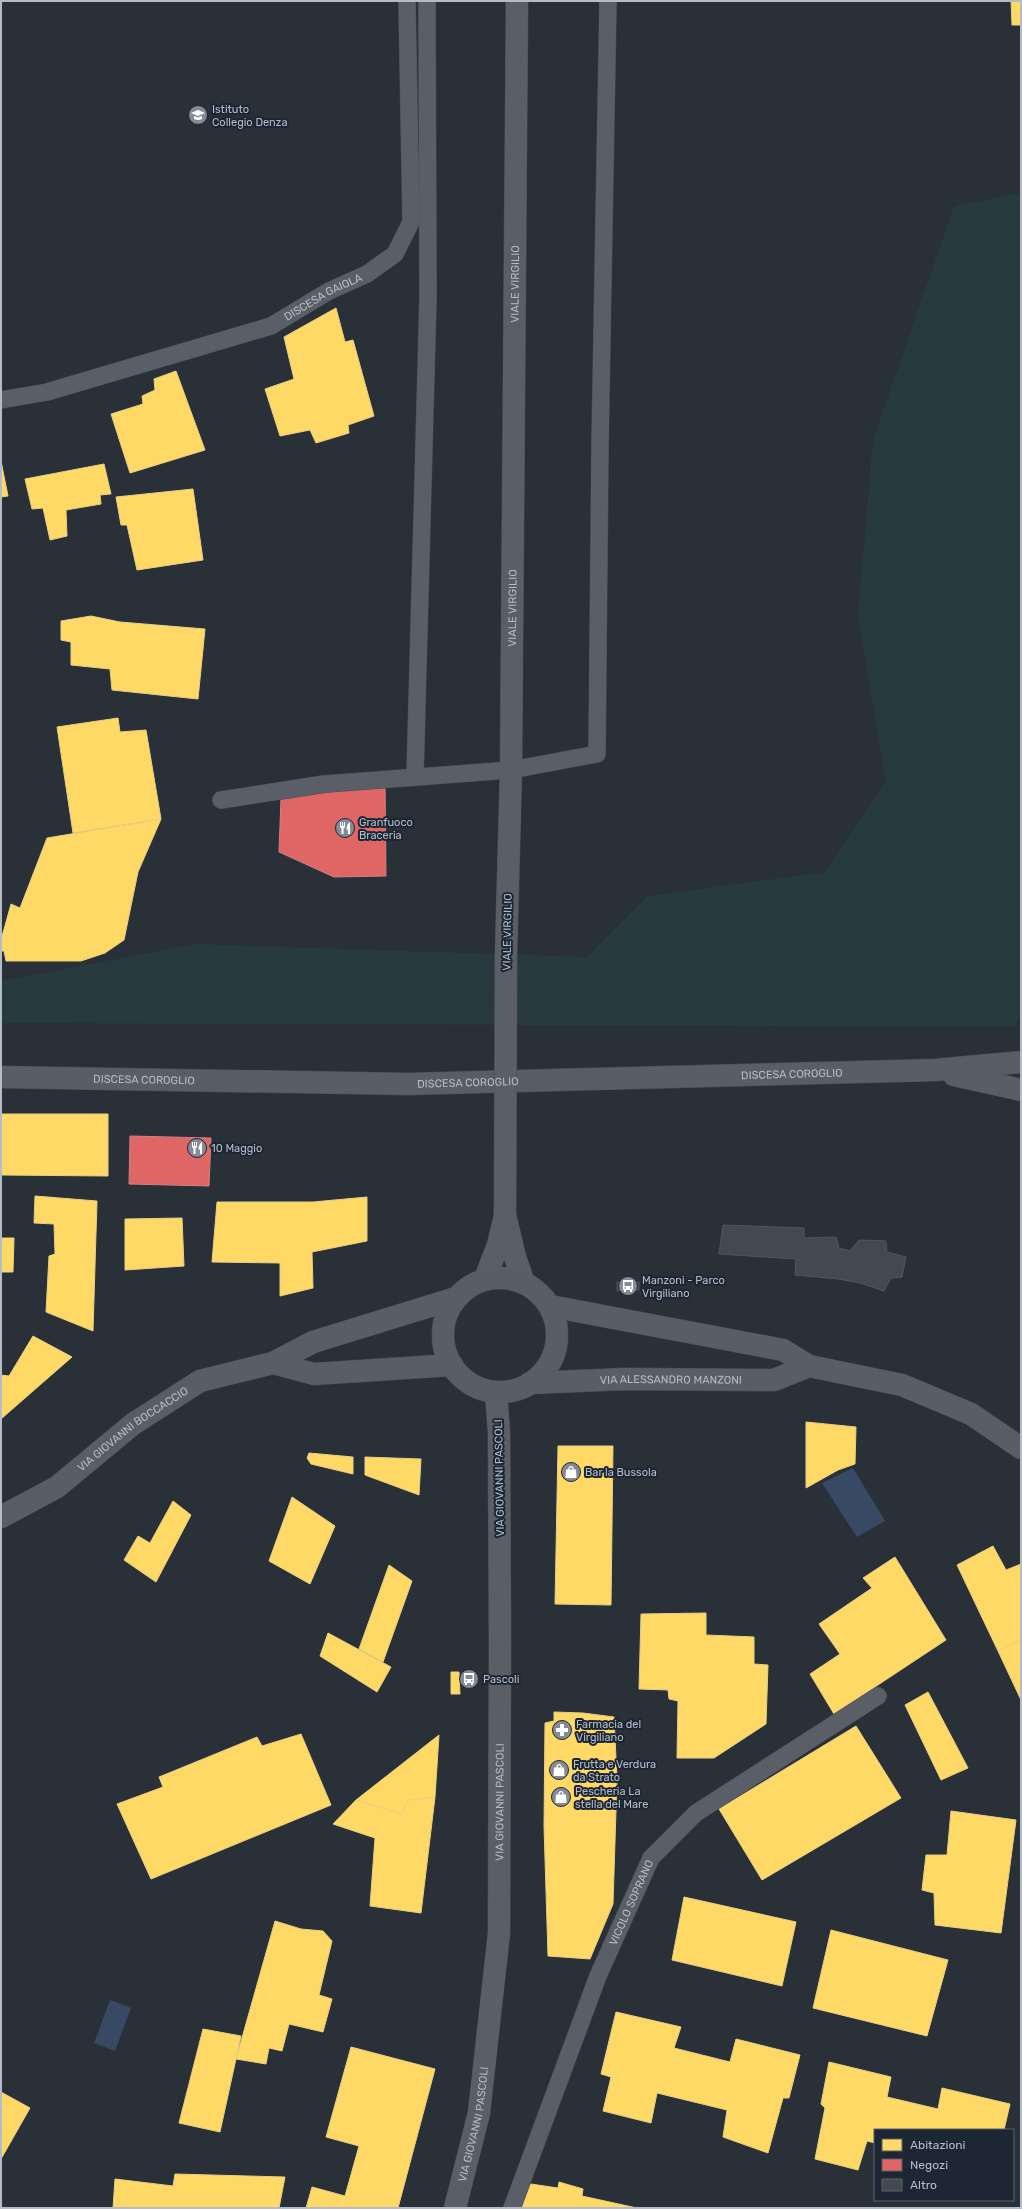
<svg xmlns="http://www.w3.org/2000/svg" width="1022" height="2209" font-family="Rubik,sans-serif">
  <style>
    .green { fill: #273a3e }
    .water { fill: #384963 }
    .homes { fill: #ffd966; stroke: #e8d084 }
    .shops { fill: #e06666; stroke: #d38084 }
    .building { fill: #444950; stroke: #52575f }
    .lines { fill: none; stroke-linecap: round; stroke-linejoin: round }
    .lane-casing { stroke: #484c53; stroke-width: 18 }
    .street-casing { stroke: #484c53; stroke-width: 23 }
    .secondary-casing { stroke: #484c53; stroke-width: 23 }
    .lane { stroke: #5a5e66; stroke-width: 17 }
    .street { stroke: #5a5e66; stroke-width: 22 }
    .secondary { stroke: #595d64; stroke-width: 22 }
    .street-bridge-casing { stroke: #484c53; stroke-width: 23; stroke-linecap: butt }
    .street-bridge { stroke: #5a5e66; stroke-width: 22 }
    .labels { text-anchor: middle; stroke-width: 4; stroke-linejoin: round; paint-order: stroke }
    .poi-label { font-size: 11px; fill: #b4bcc9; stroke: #1d2633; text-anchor: start }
    .street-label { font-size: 11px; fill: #b4bcc9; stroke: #1d2633 }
  </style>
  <rect width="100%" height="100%" fill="#2a3038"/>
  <path class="green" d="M 1021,193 L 1021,1015 L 1015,1027 L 1,1023 L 1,981 L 196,944 L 587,957 L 648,896 L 825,872 L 886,782 L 858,614 L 873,440 L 954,206 Z"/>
  <path class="water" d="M 853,1468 L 885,1521 L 857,1537 L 822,1483 Z
    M 110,2000 L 131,2008 L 115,2051 L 94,2043 Z"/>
  <path class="homes" d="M 1011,1 L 1021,1 L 1021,25 L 1012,25 Z
    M 336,308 L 345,342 L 353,340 L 374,416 L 348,425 L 349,433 L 316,443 L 310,430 L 280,436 L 265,389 L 294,379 L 284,337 Z
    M 176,371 L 205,450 L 130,473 L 111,414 L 143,404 L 142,396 L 155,390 L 154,379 Z
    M 1,461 L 8,496 L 1,497 Z
    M 104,464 L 111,494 L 100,495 L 101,504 L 66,510 L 67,536 L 50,540 L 43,508 L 32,509 L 25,479 Z
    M 193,489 L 203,560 L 137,570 L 127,525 L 121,525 L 116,497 Z
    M 91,616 L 120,622 L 205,629 L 198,699 L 112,690 L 110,669 L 71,665 L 71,642 L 61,640 L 61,621 Z
    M 118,718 L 120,732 L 146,730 L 161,819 L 73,833 L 57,727 Z
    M 161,819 L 138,872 L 124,940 L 105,953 L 81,961 L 6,961 L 4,951 L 1,951 L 1,940 L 11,904 L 20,908 L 47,838 Z
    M 1,1114 L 108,1114 L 108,1176 L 1,1175 Z
    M 35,1196 L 97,1201 L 93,1331 L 46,1312 L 49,1256 L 55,1254 L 54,1224 L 34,1223 Z
    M 367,1197 L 367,1241 L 312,1252 L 313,1288 L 280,1296 L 280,1263 L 212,1262 L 217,1202 L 313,1202 Z
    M 182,1218 L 184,1266 L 125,1270 L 125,1219 Z
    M 1,1238 L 14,1238 L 13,1272 L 1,1272 Z
    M 33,1336 L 72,1357 L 1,1419 L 1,1375 L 9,1376 Z
    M 806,1422 L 856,1427 L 855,1464 L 838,1470 L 806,1488 Z
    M 558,1446 L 613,1446 L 611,1605 L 555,1604 Z
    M 309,1453 L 353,1457 L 353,1474 L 311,1464 L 307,1458 Z
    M 365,1457 L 421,1459 L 419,1495 L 365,1475 Z
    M 292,1497 L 335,1526 L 310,1584 L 269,1561 Z
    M 173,1501 L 191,1515 L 156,1582 L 124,1560 L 138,1536 L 150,1543 Z
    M 993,1546 L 1006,1570 L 1021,1564 L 1021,1639 L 998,1651 L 957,1565 Z
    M 895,1557 L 946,1640 L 834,1714 L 810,1674 L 840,1654 L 819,1624 L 872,1588 L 863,1578 Z
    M 389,1565 L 412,1581 L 383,1662 L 359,1649 Z
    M 706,1613 L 706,1635 L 754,1637 L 754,1664 L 768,1665 L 766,1724 L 714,1758 L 677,1758 L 678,1701 L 669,1699 L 668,1690 L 639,1689 L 641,1614 Z
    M 328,1633 L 391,1667 L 377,1692 L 320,1656 Z
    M 1021,1639 L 1021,1700 L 998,1651 Z
    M 451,1672 L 459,1672 L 460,1694 L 451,1694 Z
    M 928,1692 L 968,1768 L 941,1780 L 905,1705 Z
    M 554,1712 L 583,1713 L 614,1717 L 617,1779 L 613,1904 L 590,1959 L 548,1956 L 544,1826 L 545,1723 L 554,1721 Z
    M 856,1726 L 901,1798 L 762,1880 L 719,1809 Z
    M 301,1734 L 331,1805 L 151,1879 L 117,1804 L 163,1787 L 159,1777 L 257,1737 L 262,1746 Z
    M 439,1735 L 435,1797 L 408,1800 L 402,1814 L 356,1800 Z
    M 435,1797 L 421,1913 L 370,1906 L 375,1838 L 333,1824 L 356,1800 L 402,1814 L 408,1800 Z
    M 951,1811 L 1016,1820 L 1001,1933 L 935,1925 L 934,1893 L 922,1890 L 926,1855 L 947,1855 Z
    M 684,1897 L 796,1922 L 782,1986 L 672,1960 Z
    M 275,1921 L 301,1929 L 323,1931 L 332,1941 L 319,1995 L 332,1999 L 323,2032 L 289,2024 L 282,2051 L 269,2048 L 266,2064 L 236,2059 Z
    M 831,1930 L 948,1960 L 927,2036 L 813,2008 Z
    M 616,2012 L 681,2027 L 674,2048 L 730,2062 L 736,2039 L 800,2055 L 789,2098 L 783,2098 L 768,2153 L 723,2137 L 727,2110 L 657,2093 L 651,2123 L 603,2111 L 611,2077 L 601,2074 Z
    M 203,2029 L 241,2036 L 220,2132 L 179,2123 Z
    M 351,2047 L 435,2069 L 398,2208 L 306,2208 L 312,2187 L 345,2196 L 359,2146 L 326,2137 Z
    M 829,2062 L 891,2077 L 887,2097 L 938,2109 L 942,2088 L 1010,2104 L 1004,2130 L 875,2130 L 875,2143 L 867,2141 L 858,2170 L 815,2159 L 825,2108 L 821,2104 Z
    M 1,2092 L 30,2108 L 1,2159 Z
    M 175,2174 L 285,2177 L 279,2208 L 113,2208 L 115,2179 L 173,2186 Z
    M 559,2182 L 583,2189 L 582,2196 L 637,2208 L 522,2208 L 526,2189 L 531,2184 L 558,2188 Z"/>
  <path class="shops" d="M 385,781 L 386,876 L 334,877 L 279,852 L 281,799 Z
    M 130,1136 L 211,1138 L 209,1186 L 129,1184 Z"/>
  <path class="building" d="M 723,1225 L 804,1228 L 804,1238 L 836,1237 L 839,1248 L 850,1251 L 859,1240 L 886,1241 L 887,1252 L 906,1257 L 902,1277 L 891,1278 L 884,1291 L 860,1283 L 839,1279 L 795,1275 L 796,1259 L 719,1254 Z
    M 617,1282 L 639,1282 L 639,1290 L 617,1291 Z"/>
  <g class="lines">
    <g class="lane-casing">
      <g id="lane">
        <path id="s1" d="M 1,400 L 47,392 L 271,326 L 329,291 L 367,274 L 395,254 L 411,222 L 407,1"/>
        <path d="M 415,777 L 428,297 L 427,1"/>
        <path d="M 221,800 L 324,784 L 511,770 L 597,754 L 600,445 L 608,1"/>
        <path id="s2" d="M 512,2208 L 598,1976 L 651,1858 L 696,1813 L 878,1696"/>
      </g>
    </g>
    <g class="street-casing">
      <g id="street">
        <path id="s3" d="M 506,954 L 511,770 L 517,1"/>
        <path d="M 505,1215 L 515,1257 L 524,1283"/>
        <path d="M 485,1279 L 498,1245 L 504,1220"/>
        <path id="s4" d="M 455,2208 L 479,2113 L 499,1933 L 500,1643 L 499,1432 L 496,1393"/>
      </g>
    </g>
    <g class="secondary-casing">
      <g id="secondary">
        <path d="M 954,1075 L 1021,1090"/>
        <path id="s5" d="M 1,1077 L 408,1084 L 935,1070 L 1021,1062"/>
        <circle cx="500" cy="1335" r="57"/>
        <path d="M 550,1306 L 783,1350 L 809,1366 L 902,1385 L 971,1414 L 1021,1448"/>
        <path d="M 273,1363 L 314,1374 L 452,1365"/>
        <path id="s6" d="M 530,1383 L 625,1379 L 774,1380 L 809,1366"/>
        <path id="s7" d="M 1,1517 L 57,1487 L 133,1424 L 200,1381 L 273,1363 L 313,1342 L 456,1298"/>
      </g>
    </g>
    <use href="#lane" class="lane"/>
    <use href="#street" class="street"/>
    <use href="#secondary" class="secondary"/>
    <g class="street-bridge-casing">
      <path id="street-bridge" d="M 505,1215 L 506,954"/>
    </g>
    <use href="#street-bridge" class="street-bridge"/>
  </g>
  <defs>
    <g id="school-disc" transform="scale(1)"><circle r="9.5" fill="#848b96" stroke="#1d2633"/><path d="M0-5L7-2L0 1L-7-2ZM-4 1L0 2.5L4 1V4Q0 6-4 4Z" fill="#fff"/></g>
    <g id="restaurant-disc" transform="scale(1)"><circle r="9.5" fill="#848b96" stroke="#1d2633"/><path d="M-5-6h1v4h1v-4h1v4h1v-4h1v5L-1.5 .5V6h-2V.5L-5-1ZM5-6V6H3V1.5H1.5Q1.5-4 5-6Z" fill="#fff"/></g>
    <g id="bus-disc" transform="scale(1)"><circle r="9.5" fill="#848b96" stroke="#1d2633"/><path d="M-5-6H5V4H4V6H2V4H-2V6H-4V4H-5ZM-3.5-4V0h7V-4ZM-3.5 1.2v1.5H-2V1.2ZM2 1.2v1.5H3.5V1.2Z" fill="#fff"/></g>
    <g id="shop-disc" transform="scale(1)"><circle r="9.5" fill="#848b96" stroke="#1d2633"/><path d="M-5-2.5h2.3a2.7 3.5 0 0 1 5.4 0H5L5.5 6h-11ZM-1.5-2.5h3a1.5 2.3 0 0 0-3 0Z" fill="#fff"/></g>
    <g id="pharmacy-disc" transform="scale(1)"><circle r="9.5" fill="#848b96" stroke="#1d2633"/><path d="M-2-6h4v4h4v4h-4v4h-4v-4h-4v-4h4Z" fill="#fff"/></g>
  </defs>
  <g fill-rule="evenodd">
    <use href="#school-disc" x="198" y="115"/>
    <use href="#restaurant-disc" x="345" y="828"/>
    <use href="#restaurant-disc" x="197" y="1148"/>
    <use href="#bus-disc" x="628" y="1286"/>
    <use href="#shop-disc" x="571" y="1472"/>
    <use href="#bus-disc" x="469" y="1679"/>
    <use href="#pharmacy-disc" x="562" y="1730"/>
    <use href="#shop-disc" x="559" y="1770"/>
    <use href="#shop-disc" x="561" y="1797"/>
  </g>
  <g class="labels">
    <g class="poi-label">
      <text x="212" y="113">Istituto<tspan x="212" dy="13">Collegio Denza</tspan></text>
      <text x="359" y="826">Granfuoco<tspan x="359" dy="13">Braceria</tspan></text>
      <text x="211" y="1152">10 Maggio</text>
      <text x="642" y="1284">Manzoni - Parco<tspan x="642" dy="13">Virgiliano</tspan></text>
      <text x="585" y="1476">Bar la Bussola</text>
      <text x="483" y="1683">Pascoli</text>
      <text x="576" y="1728">Farmacia del<tspan x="576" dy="13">Virgiliano</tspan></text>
      <text x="573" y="1768">Frutta e Verdura<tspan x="573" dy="13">da Strato</tspan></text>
      <text x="575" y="1795">Pescheria La<tspan x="575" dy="13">stella del Mare</tspan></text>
    </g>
    <g class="street-label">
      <text dy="4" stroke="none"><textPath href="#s3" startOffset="670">VIALE VIRGILIO</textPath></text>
      <text dy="4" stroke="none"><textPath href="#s1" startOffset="340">DISCESA GAIOLA</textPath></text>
      <text dy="4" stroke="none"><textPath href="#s3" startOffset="346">VIALE VIRGILIO</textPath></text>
      <text transform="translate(507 932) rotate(-89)" y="4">VIALE VIRGILIO</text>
      <text dy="4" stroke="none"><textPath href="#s5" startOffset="791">DISCESA COROGLIO</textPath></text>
      <text dy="4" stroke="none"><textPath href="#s5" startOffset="143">DISCESA COROGLIO</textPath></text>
      <text dy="4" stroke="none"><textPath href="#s5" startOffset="467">DISCESA COROGLIO</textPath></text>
      <text dy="4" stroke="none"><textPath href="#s6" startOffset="141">VIA ALESSANDRO MANZONI</textPath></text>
      <text dy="4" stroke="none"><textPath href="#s7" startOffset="159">VIA GIOVANNI BOCCACCIO</textPath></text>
      <text transform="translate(499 1478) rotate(-91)" y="4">VIA GIOVANNI PASCOLI</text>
      <text dy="4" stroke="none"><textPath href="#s4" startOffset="410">VIA GIOVANNI PASCOLI</textPath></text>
      <text dy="4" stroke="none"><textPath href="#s2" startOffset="328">VICOLO SOPRANO</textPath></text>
      <text dy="4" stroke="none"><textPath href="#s4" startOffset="86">VIA GIOVANNI PASCOLI</textPath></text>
    </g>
  </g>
  <rect width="1022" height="2209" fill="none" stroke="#b4bcc9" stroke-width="4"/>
  <rect x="874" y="2129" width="140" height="72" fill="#1d2633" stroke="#59626f"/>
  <rect x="882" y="2139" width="20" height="12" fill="#ffd966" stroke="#59626f"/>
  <text x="910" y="2149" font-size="12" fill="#b4bcc9">Abitazioni</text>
  <rect x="882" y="2159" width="20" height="12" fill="#e06666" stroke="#59626f"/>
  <text x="910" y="2169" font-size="12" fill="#b4bcc9">Negozi</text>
  <rect x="882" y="2179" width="20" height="12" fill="#444950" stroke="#59626f"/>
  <text x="910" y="2189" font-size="12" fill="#b4bcc9">Altro</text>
</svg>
